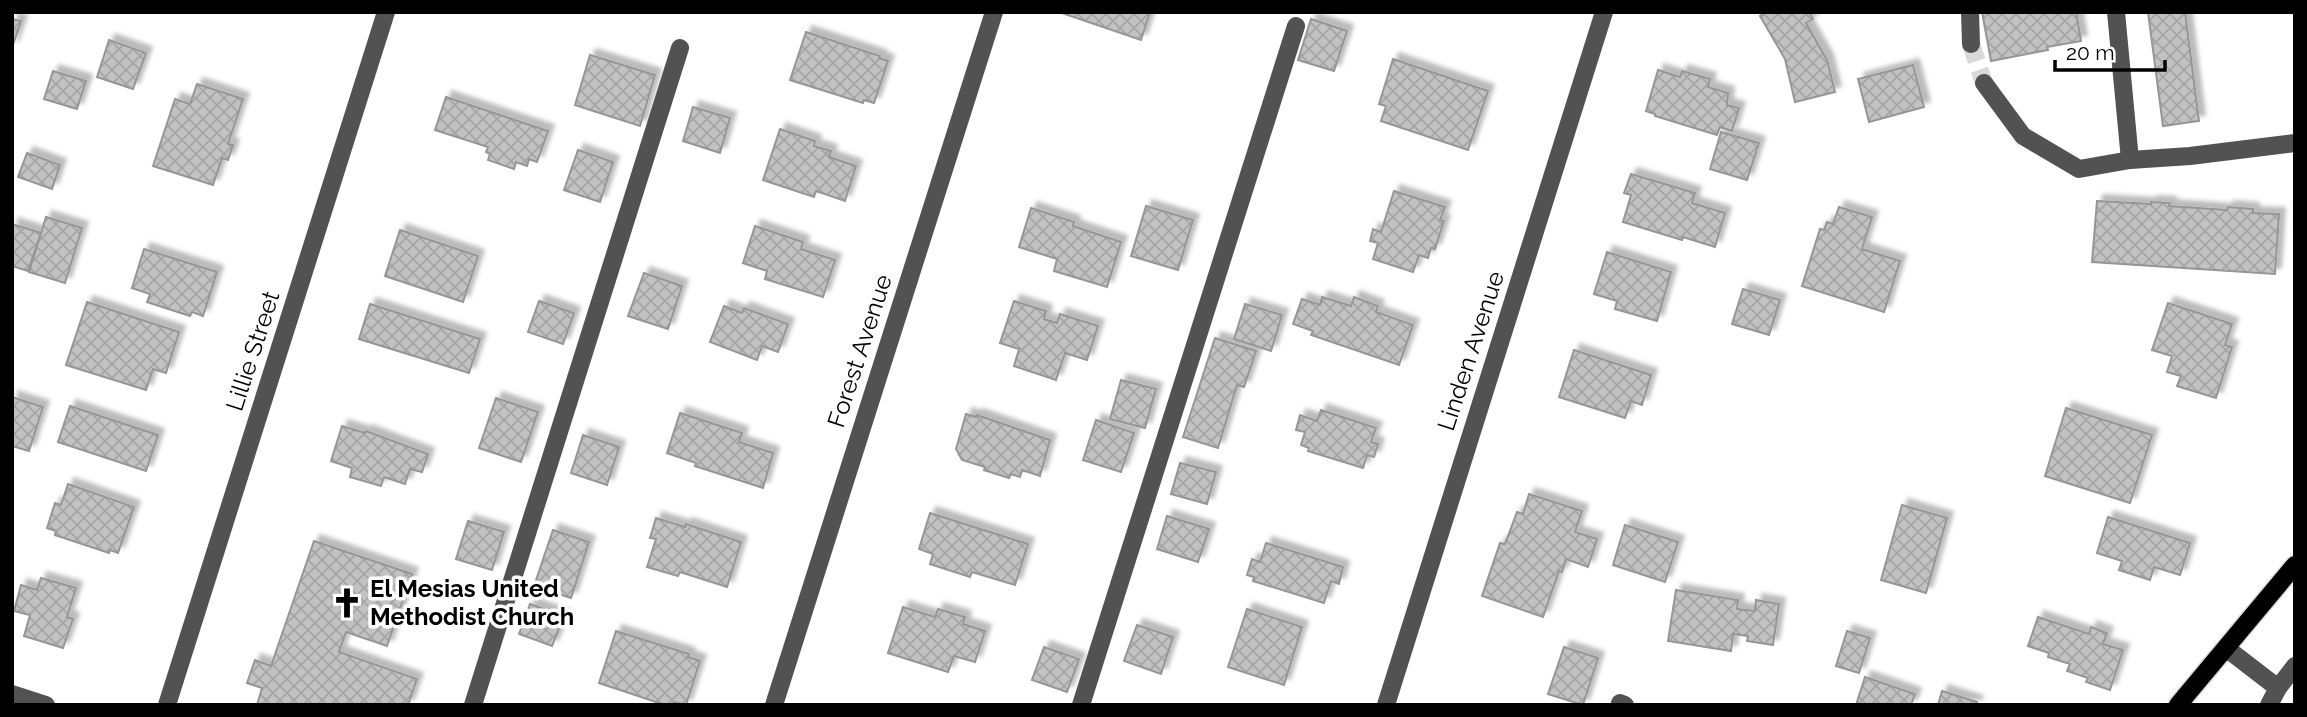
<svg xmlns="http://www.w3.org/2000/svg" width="2307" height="717" font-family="Raleway,sans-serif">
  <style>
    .building { fill: url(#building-cross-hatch); stroke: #969696; stroke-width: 2; filter: url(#shadow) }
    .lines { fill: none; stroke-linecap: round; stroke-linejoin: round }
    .minor-tunnel { stroke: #d9d9d9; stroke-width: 18; stroke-dasharray: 18 9; stroke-linecap: butt }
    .major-casing { stroke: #dbdbdb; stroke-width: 21 }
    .minor { stroke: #525252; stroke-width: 18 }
    .major { stroke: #000; stroke-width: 18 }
    .labels { text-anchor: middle; stroke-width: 7; stroke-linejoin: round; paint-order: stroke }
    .street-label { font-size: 24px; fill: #000; stroke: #fff }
    .poi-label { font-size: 24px; font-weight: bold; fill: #000; stroke: #fff; text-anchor: start }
  </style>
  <defs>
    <pattern id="building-cross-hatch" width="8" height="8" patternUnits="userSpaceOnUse" patternTransform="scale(1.75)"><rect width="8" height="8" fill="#c2c2c2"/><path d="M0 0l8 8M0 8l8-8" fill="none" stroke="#a5a5a5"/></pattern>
    <filter id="shadow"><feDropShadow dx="6" dy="-6" stdDeviation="2" flood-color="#0004"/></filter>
  </defs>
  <rect width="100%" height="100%" fill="#fff"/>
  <path class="building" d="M 1059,12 L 1150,12 L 1141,40 Z
    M 1766,12 L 1809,12 L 1813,19 L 1806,23 L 1827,60 L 1835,92 L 1795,102 L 1785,59 L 1760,16 Z
    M 1982,12 L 2076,12 L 2081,41 L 2047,47 L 2048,50 L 1991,61 Z
    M 2148,12 L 2185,12 L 2199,121 L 2163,126 Z
    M 12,19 L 21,21 L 12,48 Z
    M 1311,19 L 1347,31 L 1334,71 L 1298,60 Z
    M 806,32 L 880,56 L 879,58 L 888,61 L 874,103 L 864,100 L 863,103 L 790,80 Z
    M 109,40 L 146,53 L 133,89 L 97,77 Z
    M 590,55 L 655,75 L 640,126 L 575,105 Z
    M 1393,59 L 1488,91 L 1468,150 L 1381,121 L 1386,106 L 1379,104 Z
    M 1913,65 L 1924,107 L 1869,122 L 1858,79 Z
    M 1658,70 L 1680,77 L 1682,71 L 1710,79 L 1708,87 L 1728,93 L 1727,105 L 1739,108 L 1732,131 L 1720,127 L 1717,135 L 1655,116 L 1655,114 L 1646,111 Z
    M 53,71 L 86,81 L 77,109 L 44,99 Z
    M 197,84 L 243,99 L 228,144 L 233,145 L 228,160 L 222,158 L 213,185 L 153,166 L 175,99 L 190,104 Z
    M 446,97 L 548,131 L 537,162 L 529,159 L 527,166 L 516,162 L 514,169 L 488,160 L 490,154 L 486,152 L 488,147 L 435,130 Z
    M 693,107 L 730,118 L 720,153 L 683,141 Z
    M 780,129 L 815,141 L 814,146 L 831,151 L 829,157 L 856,166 L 845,201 L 816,191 L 814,197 L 763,180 Z
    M 1721,132 L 1759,143 L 1747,180 L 1710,169 Z
    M 578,150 L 613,162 L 600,202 L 564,190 Z
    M 27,153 L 60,165 L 52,189 L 18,177 Z
    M 1631,174 L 1695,193 L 1692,203 L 1725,213 L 1715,247 L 1683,237 L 1682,240 L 1623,222 L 1631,195 L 1624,193 Z
    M 1394,191 L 1445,207 L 1440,220 L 1444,221 L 1435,249 L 1431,248 L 1428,258 L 1419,255 L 1413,272 L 1373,259 L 1378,243 L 1370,241 L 1373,229 L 1381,232 Z
    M 2097,201 L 2151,204 L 2151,202 L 2170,203 L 2169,206 L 2227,210 L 2228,207 L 2253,209 L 2253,213 L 2279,214 L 2275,274 L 2092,262 Z
    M 1146,206 L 1193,220 L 1178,270 L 1131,256 Z
    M 1839,207 L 1872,217 L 1862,249 L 1900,261 L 1884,312 L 1802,286 L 1820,229 L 1824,230 L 1827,222 L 1833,224 Z
    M 1031,208 L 1074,222 L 1073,226 L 1121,242 L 1107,287 L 1054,271 L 1057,259 L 1019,247 Z
    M 46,217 L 82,228 L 65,283 L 29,272 Z
    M 12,224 L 41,233 L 28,271 L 12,266 Z
    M 755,226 L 803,242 L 801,249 L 835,260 L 823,297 L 765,279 L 767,271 L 743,263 Z
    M 400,230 L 478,256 L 463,302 L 385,276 Z
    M 144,249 L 217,272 L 203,316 L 192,312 L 190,316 L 147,302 L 150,294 L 132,288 Z
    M 1607,252 L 1671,272 L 1657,321 L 1615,309 L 1617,301 L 1594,294 Z
    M 644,273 L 682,286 L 668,329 L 628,316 Z
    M 1743,289 L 1780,300 L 1769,335 L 1732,324 Z
    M 1322,297 L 1351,306 L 1354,297 L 1378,306 L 1376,312 L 1413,325 L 1399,365 L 1311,335 L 1313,331 L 1293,324 L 1302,299 L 1320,305 Z
    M 539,301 L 574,313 L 563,344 L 528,332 Z
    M 1014,301 L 1046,311 L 1044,319 L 1057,323 L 1060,314 L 1098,326 L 1087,360 L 1065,353 L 1056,380 L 1014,366 L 1019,349 L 1000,343 Z
    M 87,302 L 179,332 L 166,373 L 153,369 L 146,390 L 66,365 Z
    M 2168,303 L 2232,324 L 2225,345 L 2232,347 L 2216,398 L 2177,386 L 2181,376 L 2167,372 L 2172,356 L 2152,350 Z
    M 370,304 L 480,339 L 469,373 L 359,339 Z
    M 1245,304 L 1282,315 L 1271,351 L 1234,339 Z
    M 724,306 L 742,313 L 744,308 L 788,324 L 778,352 L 762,346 L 757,360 L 710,342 Z
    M 1215,338 L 1256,351 L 1244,387 L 1237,385 L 1218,448 L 1183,437 Z
    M 1574,350 L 1651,375 L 1642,405 L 1631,401 L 1625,418 L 1559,397 Z
    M 1121,380 L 1156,389 L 1145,428 L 1110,419 Z
    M 12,397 L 43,407 L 29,451 L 12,446 Z
    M 496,398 L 538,412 L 521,462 L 479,448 Z
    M 70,406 L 158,435 L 146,471 L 58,442 Z
    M 2066,408 L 2152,435 L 2130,503 L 2045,476 Z
    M 1321,410 L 1376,428 L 1371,442 L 1378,444 L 1374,457 L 1367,455 L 1363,468 L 1308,451 L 1309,448 L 1301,445 L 1305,432 L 1296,430 L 1300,415 L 1317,421 Z
    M 680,413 L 742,433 L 739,442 L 773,453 L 763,488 L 695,466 L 696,463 L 667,453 Z
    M 966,414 L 976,417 L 977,415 L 1050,440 L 1040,476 L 1022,470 L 1020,477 L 1011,474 L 1009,478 L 984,470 L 985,467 L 962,460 L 956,449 Z
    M 1096,420 L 1134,433 L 1121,472 L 1083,460 Z
    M 342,426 L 365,433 L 366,431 L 428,454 L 422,472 L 410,469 L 405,484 L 384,477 L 381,486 L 350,477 L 352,468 L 331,461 Z
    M 583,435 L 619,447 L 607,485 L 571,473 Z
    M 1180,463 L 1216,472 L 1207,504 L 1171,494 Z
    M 68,484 L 134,507 L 118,553 L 110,550 L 109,553 L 55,535 L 56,531 L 47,528 L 55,503 L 61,505 Z
    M 1529,494 L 1582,511 L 1575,532 L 1597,539 L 1588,567 L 1566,559 L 1562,572 L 1559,571 L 1543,617 L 1482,596 L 1500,543 L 1505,544 L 1517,512 L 1523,514 Z
    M 1902,505 L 1947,518 L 1926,593 L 1881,580 Z
    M 930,513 L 1028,544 L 1015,585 L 972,572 L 970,577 L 930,564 L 933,554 L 919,549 Z
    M 1167,516 L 1209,529 L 1198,562 L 1157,549 Z
    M 2108,517 L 2190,543 L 2180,575 L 2154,567 L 2150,580 L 2119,570 L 2122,561 L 2097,553 Z
    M 656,518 L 685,527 L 686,524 L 741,542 L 727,587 L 680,572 L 678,576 L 647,567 L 656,539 L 650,538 Z
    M 468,521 L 504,532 L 492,570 L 456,559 Z
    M 1625,525 L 1678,542 L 1665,582 L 1613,565 Z
    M 553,530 L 589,542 L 571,598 L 534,586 Z
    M 314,541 L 412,574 L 387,646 L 346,632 L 339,652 L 417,679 L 408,705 L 257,705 L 262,688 L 247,683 L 255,660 L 271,666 Z
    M 1266,543 L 1343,567 L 1339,584 L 1331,581 L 1324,603 L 1253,581 L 1254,577 L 1247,575 L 1252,559 L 1260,562 Z
    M 41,578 L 76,588 L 67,617 L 73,619 L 63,648 L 24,636 L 30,615 L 14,611 L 21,585 L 37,590 Z
    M 1676,590 L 1738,600 L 1737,609 L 1755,611 L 1756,600 L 1779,604 L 1773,645 L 1747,641 L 1748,636 L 1733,634 L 1731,651 L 1668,641 Z
    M 530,604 L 564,616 L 552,646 L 519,634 Z
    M 903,607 L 935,617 L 938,609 L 965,617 L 963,624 L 985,631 L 975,662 L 954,656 L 948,672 L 888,653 Z
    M 1247,609 L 1302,627 L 1284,685 L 1228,667 Z
    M 2038,617 L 2089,634 L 2091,627 L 2107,633 L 2103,644 L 2123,650 L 2110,690 L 2086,682 L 2088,678 L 2067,671 L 2070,664 L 2048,657 L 2049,653 L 2028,646 Z
    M 1137,625 L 1173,637 L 1161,674 L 1124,661 Z
    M 616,631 L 689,654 L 688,657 L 700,661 L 686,705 L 674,702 L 673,705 L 665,705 L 599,683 Z
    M 1847,631 L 1870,638 L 1859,673 L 1836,666 Z
    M 1044,647 L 1079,659 L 1067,692 L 1032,680 Z
    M 1564,647 L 1598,658 L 1583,705 L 1548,694 Z
    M 1865,677 L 1915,694 L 1911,705 L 1856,705 Z
    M 1942,691 L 1977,702 L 1976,705 L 1938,705 Z"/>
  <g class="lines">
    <path class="minor-tunnel" d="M 1971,44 L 1984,83"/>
    <g class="major-casing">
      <path id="major" d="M 2178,705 L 2295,565"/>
    </g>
    <path class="minor" d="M 1970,12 L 1971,44
      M 1984,83 L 2023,136 L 2079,169 L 2130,160 L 2116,12
      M 2130,160 L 2190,156 L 2295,143
      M 2226,648 L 2278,688 L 2295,666
      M 12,694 L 46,705
      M 1620,703 L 1625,705
      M 167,705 L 386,12
      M 473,705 L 680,48
      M 774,705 L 994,12
      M 1081,705 L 1296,26
      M 1386,705 L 1604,12
      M 2269,705 L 2278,688"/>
    <use href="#major" class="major"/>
  </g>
  <defs>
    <g id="church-bare" transform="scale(2.415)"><path d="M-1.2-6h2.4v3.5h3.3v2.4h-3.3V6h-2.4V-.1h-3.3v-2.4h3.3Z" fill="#000" stroke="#fff" stroke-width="2.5" paint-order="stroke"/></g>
  </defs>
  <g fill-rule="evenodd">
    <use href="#church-bare" x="347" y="603"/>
  </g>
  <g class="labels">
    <g class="street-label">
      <text transform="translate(253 351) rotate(-72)" y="8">Lillie Street</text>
      <text transform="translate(860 351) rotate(-72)" y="8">Forest Avenue</text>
      <text transform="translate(1471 351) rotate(-72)" y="8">Linden Avenue</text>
    </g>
    <g class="poi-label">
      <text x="370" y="597">El Mesias United<tspan x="370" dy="28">Methodist Church</tspan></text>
    </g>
  </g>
  <rect width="2307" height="717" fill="none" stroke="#000000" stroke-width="28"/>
  <path d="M2055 60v10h110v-10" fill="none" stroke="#000000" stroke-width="3.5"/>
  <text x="2066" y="60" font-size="21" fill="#000000" stroke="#ffffff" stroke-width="5" paint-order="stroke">20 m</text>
</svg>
